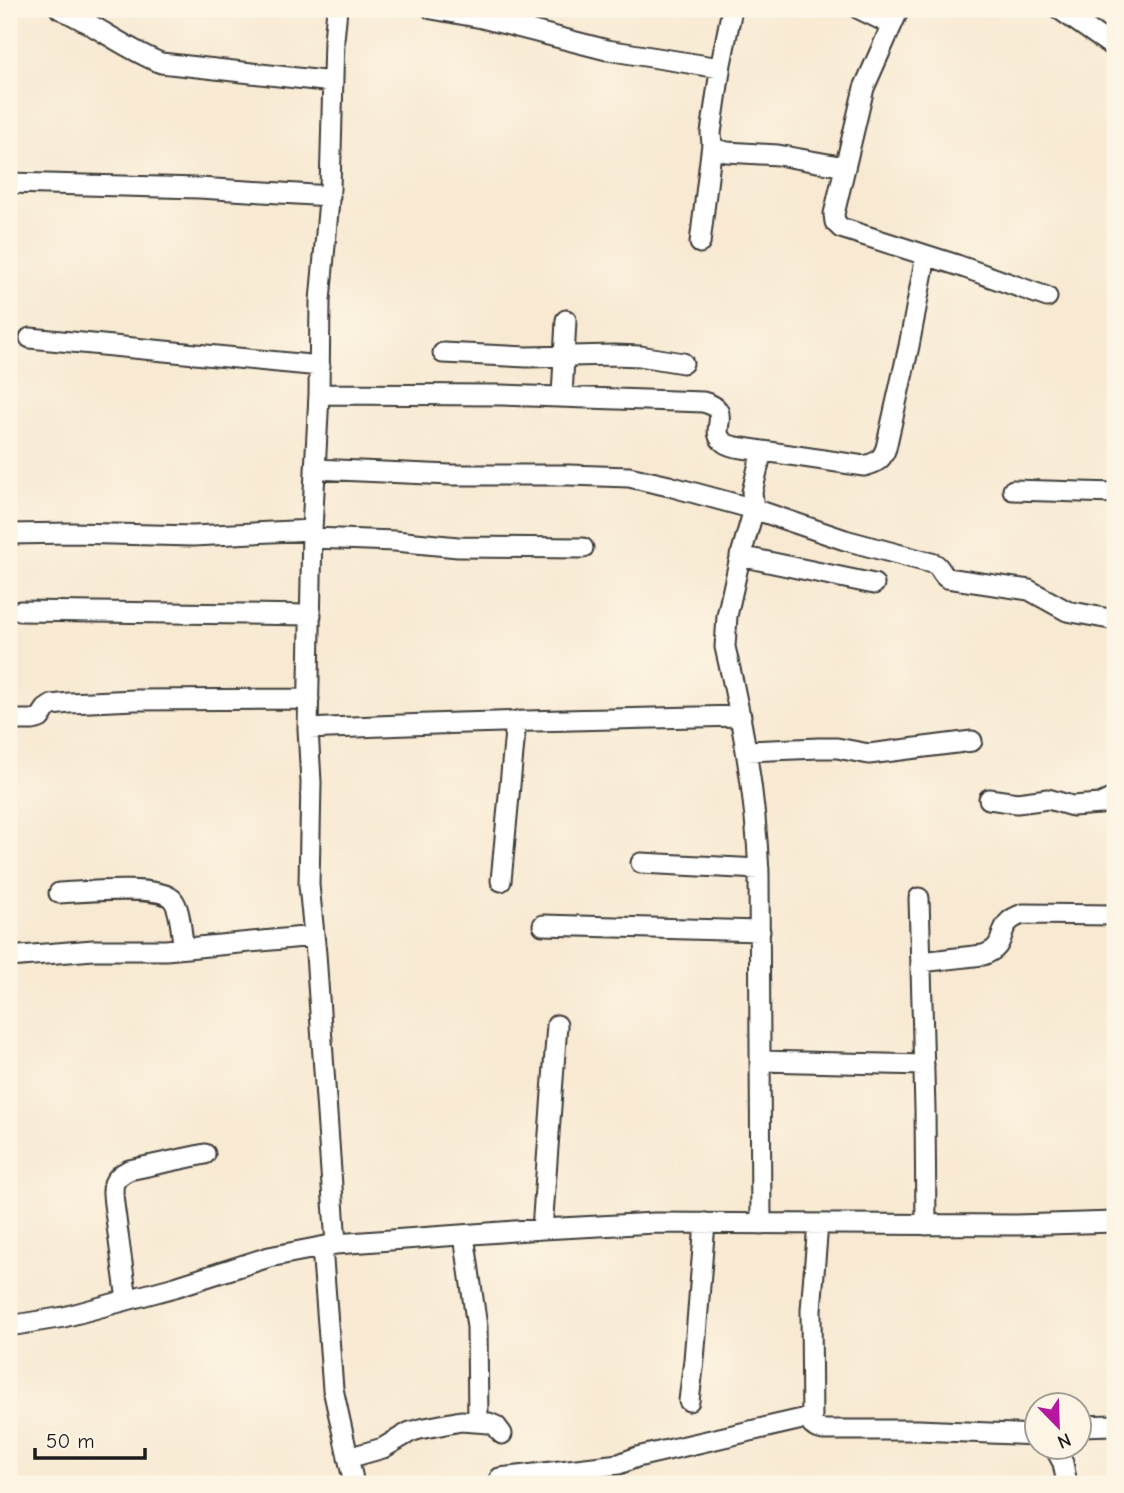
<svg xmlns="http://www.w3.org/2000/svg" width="1124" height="1493" font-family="'Comic Neue',sans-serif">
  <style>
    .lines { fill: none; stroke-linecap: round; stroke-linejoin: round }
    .minor-casing { stroke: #3d3b37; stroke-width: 23 }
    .minor { stroke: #fff; stroke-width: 19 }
  </style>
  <rect width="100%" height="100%" fill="#fcf5e5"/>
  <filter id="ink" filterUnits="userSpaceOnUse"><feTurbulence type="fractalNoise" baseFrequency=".0143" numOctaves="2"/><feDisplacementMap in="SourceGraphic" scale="14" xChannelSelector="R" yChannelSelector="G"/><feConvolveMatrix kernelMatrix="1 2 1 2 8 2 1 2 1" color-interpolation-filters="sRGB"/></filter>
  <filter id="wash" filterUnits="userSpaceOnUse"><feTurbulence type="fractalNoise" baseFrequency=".00686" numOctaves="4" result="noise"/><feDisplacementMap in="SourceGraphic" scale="28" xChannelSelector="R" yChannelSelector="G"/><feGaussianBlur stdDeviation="1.57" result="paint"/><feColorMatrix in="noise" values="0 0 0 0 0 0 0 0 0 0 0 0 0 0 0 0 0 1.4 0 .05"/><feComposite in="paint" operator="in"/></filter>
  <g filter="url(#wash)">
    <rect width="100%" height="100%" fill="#f8e9d2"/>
  </g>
  <g filter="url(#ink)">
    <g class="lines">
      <g class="minor-casing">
        <path id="minor" d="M 60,9 C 95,24 125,49 161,63 L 333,82
          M 432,9 L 482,18 L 607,50 L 720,68
          M 732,9 L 721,64 L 711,133 L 712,144 L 716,149 L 727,152 L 778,155 L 845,167
          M 859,9 L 892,25
          M 899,9 L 864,88 L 834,214 L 835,222 L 841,228 L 957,265 L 1047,297
          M 1059,9 L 1115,48
          M 9,183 L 199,188 L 330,196
          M 700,243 L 712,144
          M 30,338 L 320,366
          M 443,353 L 527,357 L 614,355 L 640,356 L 683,363
          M 319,394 L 501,395 L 703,402 C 736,410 706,431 725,443 C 725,444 735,447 736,447 L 864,466 C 876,463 882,460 886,448 L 909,346 L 926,255
          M 562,396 L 566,320
          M 315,469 L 451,475 L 569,475 L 629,477 L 669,486 L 754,509 L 845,540 L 935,564 C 941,568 941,574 947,578 L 1029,590 L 1067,611 L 1115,620
          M 1013,490 L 1115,493
          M 9,534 L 72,533 L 193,536 L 312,530
          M 312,538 L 395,541 L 458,547 L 583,548
          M 740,556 L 874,584
          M 20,611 L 311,615
          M 9,720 L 33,720 L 40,718 L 46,709 L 52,705 L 69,703 L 135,700 L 309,699
          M 308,729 C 452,722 596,719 741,716
          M 747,751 L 819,748 L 837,748 L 869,754 L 972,741
          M 989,799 L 1017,803 L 1048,799 L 1072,806 L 1100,804 L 1115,797
          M 641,863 L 759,869
          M 501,881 L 516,721
          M 59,893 C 80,892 162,884 173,900 C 181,910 181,935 184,948
          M 919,898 L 925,1109 L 926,1225
          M 543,925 L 760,931
          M 9,957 L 93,950 L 166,950 L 314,936
          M 921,962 L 983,955 C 1013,945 991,924 1023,914 L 1115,915
          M 761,1061 L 924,1065
          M 761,1224 L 759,874 C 756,797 743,722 725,647 L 727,616 L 739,562 L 754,509 L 752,492 L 762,451
          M 818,1224 L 811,1310 L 812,1425 L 816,1428 L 823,1430 L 918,1430 L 1036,1435
          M 542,1229 L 557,1025
          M 464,1235 L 477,1327 L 478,1421
          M 336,1244 L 316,954 L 309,885 L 311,782 L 308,729 L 312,530 L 319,394 L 320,301 L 330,189 L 334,40 L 337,9
          M 322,1247 L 333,1389 L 354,1484
          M 127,1300 L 114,1204 C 112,1186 111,1179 129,1170 L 205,1154
          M 9,1326 L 64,1317 L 175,1287 L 269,1257 L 336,1244 L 542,1229 L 655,1223 L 1016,1225 L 1115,1222
          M 689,1401 L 694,1360 L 705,1223
          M 1078,1426 L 1115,1425
          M 1055,1448 L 1063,1463 L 1067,1484
          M 348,1458 L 383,1448 L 410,1432 L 420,1429 L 461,1421 L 489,1423 L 496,1426 L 502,1434
          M 500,1478 L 619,1464 L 637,1457 L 811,1417"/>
      </g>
      <use href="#minor" class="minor"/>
    </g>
  </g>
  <rect width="1124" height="1493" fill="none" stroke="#fcf5e5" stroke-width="35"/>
  <g transform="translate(1058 1426) rotate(157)"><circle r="33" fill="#fcf5e5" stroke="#a29e95" stroke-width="2"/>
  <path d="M0-5L12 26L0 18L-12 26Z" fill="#b5179e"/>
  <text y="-10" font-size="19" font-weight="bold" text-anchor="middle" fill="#1c1c1c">N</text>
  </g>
  <path d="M35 1448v10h110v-10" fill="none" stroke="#1c1c1c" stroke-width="3.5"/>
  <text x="46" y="1448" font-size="21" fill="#1c1c1c" stroke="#fcf5e5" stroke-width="5" paint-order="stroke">50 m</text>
</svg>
